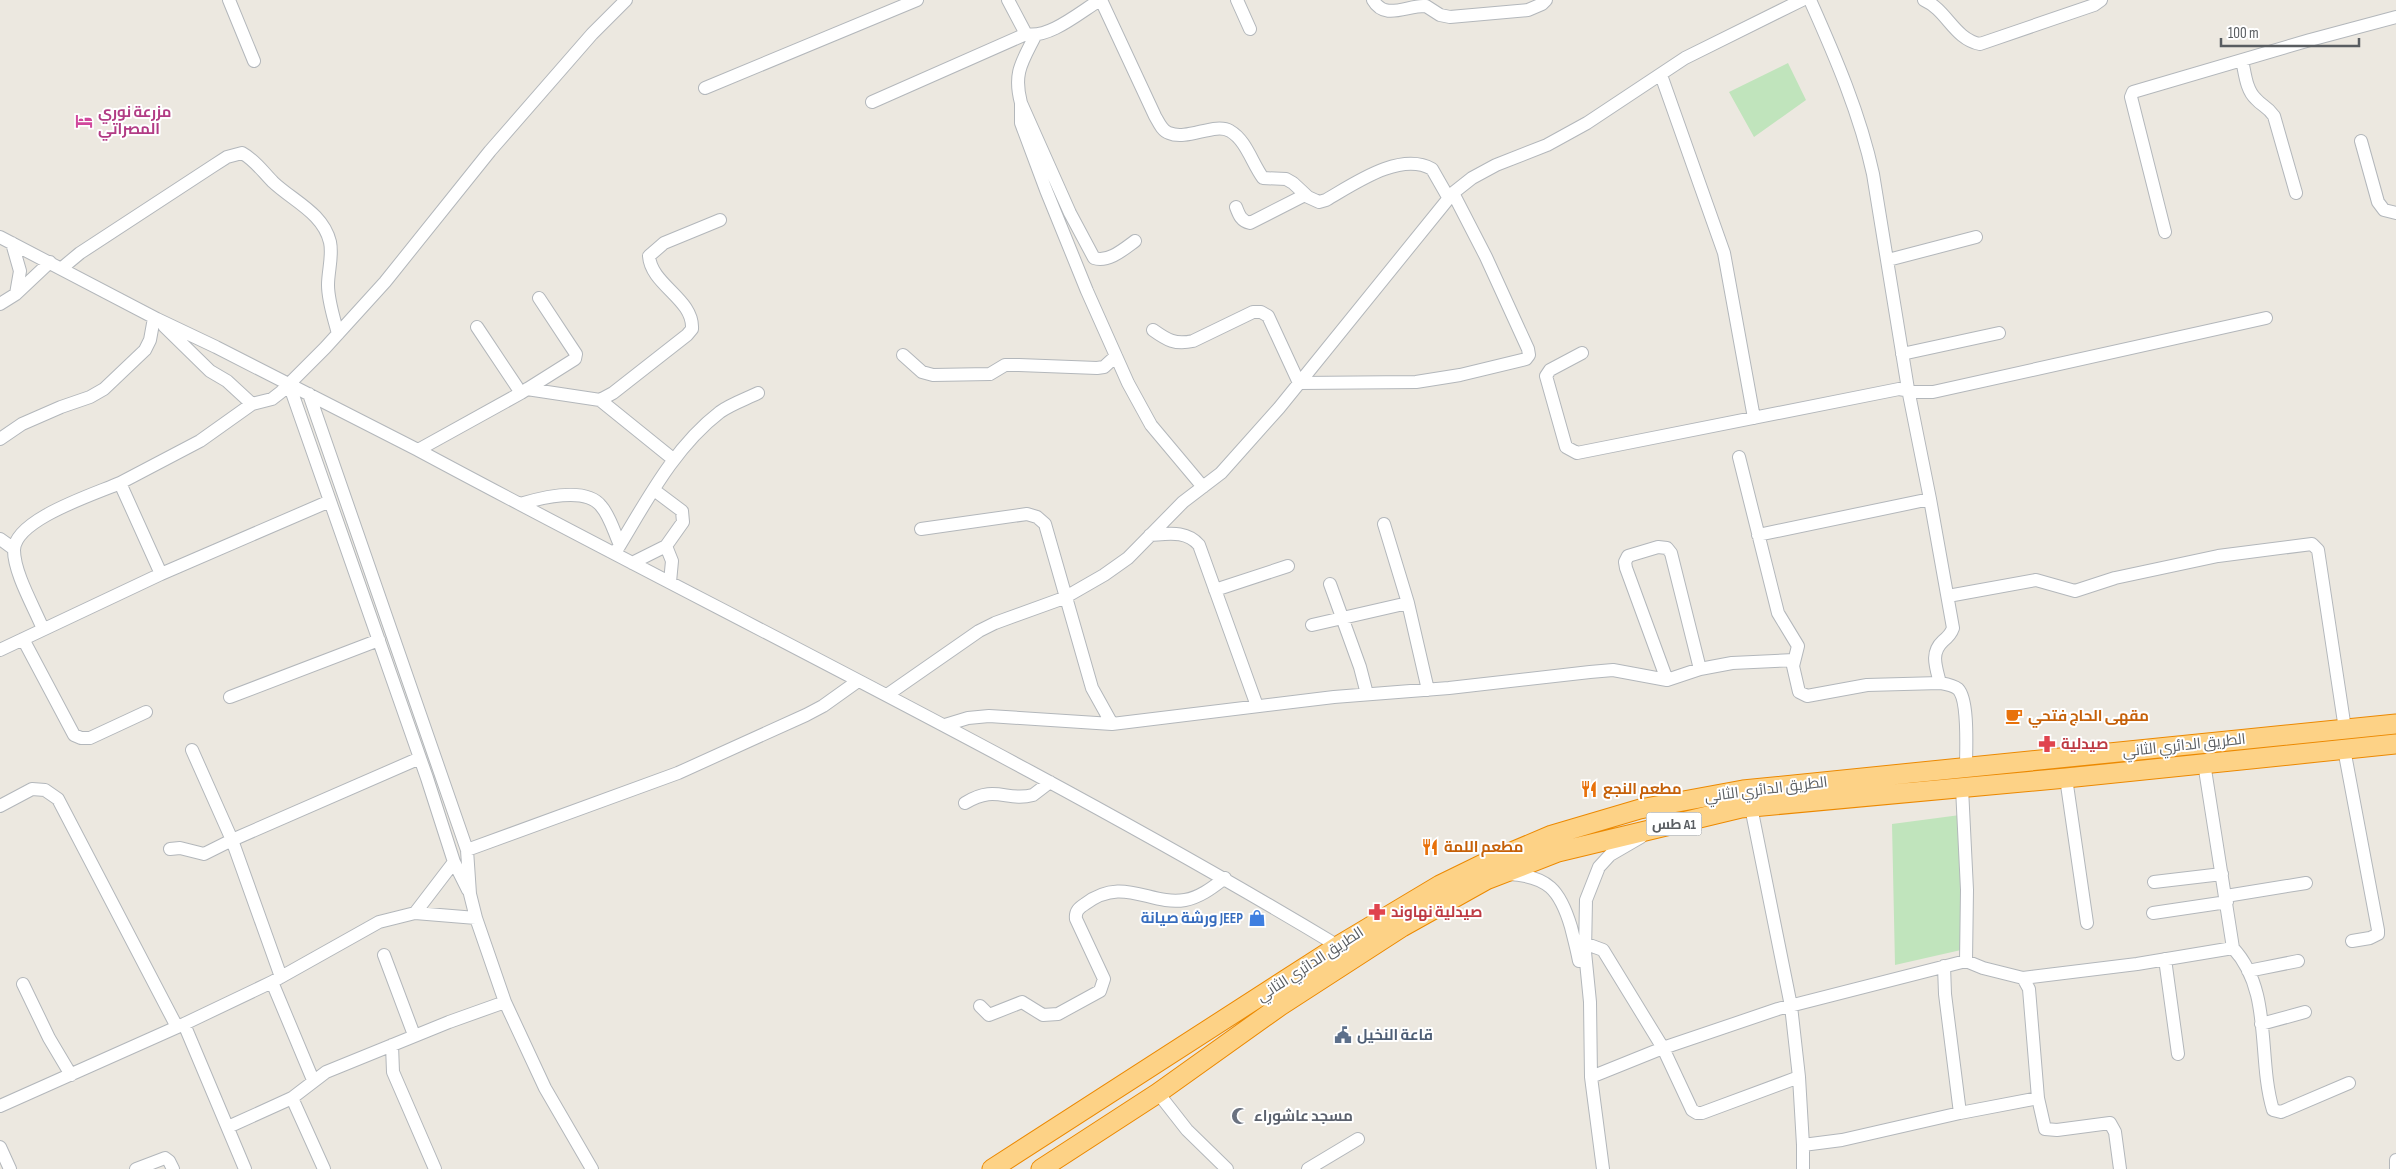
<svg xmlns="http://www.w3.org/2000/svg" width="2396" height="1169" font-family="'Sofia Sans Condensed',Cairo,sans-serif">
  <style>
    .green { fill: #c0e4bc }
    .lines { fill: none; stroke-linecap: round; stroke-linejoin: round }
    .minor-casing { stroke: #b3b7bb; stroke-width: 14 }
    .highway-casing { stroke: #ec8900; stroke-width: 21 }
    .minor { stroke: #fff; stroke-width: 12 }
    .highway { stroke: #fdd286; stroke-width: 19 }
    .labels { text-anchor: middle; stroke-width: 4; stroke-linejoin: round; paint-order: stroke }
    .shield { fill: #fff; stroke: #8b8e90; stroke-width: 1 }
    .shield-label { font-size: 14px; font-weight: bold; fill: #595d61 }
    .hotel-label { font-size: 15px; font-weight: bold; fill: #b23c85; stroke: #fff; text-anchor: start }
    .food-label { font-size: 15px; font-weight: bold; fill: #c56008; stroke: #fff; text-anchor: start }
    .health-label { font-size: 15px; font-weight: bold; fill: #be3a42; stroke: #fff; text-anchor: start }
    .street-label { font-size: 15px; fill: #595d61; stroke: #fff }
    .shop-label { font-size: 15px; font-weight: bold; fill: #366cbe; stroke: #fff; text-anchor: end }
    .service-label { font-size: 15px; font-weight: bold; fill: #4e5e75; stroke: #fff; text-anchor: start }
    .worship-label { font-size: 15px; font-weight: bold; fill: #5b616d; stroke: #fff; text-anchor: start }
  </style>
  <rect width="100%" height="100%" fill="#ece8e0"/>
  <path class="green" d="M 1788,63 L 1806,100 L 1754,137 L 1729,92 Z
    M 1960,815 L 1964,945 L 1961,950 L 1895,965 L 1892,824 Z"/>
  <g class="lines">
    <g class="minor-casing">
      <path id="minor" d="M 229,0 L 254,61
        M 1008,0 L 1026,34 C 1049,39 1080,12 1100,0
        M 1101,0 L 1155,116 C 1158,121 1162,131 1169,133 C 1187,141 1215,122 1230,131 C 1246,140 1252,163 1263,178 L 1286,179 L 1293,183 L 1308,197 L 1319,202 L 1326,200 C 1354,184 1400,151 1432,169 L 1448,197
        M 1237,0 L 1250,29
        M 1373,0 C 1385,21 1407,5 1426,6 L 1440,15 L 1450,17 L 1528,10 L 1542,4 L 1546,0
        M 1810,0 C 1835,56 1860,114 1873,174 L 1908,389 L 1930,499 L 1953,628 C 1951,634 1948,637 1943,641 C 1930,653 1936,667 1940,683
        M 1924,0 C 1947,10 1954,39 1980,44 L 2094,5 L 2101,0
        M 1035,36 C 1022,62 1013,73 1021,103 L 1070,213 L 1094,258 C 1108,263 1124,249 1135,241
        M 2242,60 C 2245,73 2246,90 2256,99 C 2263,107 2266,105 2274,116 L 2296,193
        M 1661,75 L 1724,253 L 1754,418
        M 705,88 L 917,0
        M 872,102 L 1026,34
        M 1021,103 L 1021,123 L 1046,190 L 1087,291 L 1128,383 L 1151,425 L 1203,487
        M 2361,141 L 2378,202 L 2384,210 L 2396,213
        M 1236,207 C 1239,215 1241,221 1250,223 L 1305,195
        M 2165,232 L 2131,97 L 2133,92 L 2310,40 L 2396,17
        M 0,237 L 157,319 L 216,347 L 418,450 L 521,393 L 575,359 L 576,354 L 572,348 L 539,298
        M 12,243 L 20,271 L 16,294
        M 1888,260 L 1976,237
        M 62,268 L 80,253 L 213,166 L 227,157 L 242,153 C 255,160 263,172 273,182 C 293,201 323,213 330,242 C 333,256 328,271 328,285 C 328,301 334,318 338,334
        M 0,304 L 16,294 L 50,262
        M 164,326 L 210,371 L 227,381 L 252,404
        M 477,327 L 521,393
        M 1153,330 C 1167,340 1175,345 1193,341 L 1253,312 L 1261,312 L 1268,316 L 1299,383 L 1416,382 L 1460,375 L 1526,359 L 1529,355 L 1528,349 L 1486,257 L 1453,193
        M 1582,353 L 1550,370 L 1546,376 L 1566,447 L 1577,453 L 1899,389 L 1917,392 L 1933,392 L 2266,318
        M 1902,354 L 1999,333
        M 903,355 L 922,372 L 933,375 L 990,374 L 1005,365 L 1019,365 L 1097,368 L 1104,367 L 1116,356
        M 289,384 L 427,778 L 454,862 L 468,890
        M 527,389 L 600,400 L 613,393 L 687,335 L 692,329 C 694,299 651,285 649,256 L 664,243 L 720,220
        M 309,394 L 467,850 L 470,894 L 476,918 L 505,1002 L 545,1088 L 592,1169
        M 600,400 L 673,459
        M 0,439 L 22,424 L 61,407 L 90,397 L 104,389 L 145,350 L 150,340 L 154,318
        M 418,450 C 725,615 1039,766 1338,946
        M 1739,457 L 1778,613 L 1798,646 L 1793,666 L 1799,692 L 1807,696 L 1867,685 L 1940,683 C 1946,684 1953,685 1958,689 C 1969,700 1966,750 1966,767
        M 520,504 C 540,498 586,486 601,506 C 610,516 614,532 620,545
        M 1384,524 L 1408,603 L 1428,690
        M 921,529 L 1027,514 L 1037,517 L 1045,524 L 1092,688 L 1112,724
        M 1150,535 C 1168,534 1186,530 1199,545 L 1257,706
        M 1758,535 L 1930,499
        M 0,539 L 14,549
        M 666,546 L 672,561 L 670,582
        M 615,553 C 645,504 673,448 720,412 C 731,404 746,399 758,393
        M 632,563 L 666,546 L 683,522 L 682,511 L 654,490
        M 161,574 L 120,483 L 200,441 L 252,404 L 272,399 L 281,392 L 325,348 L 385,282 L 490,151 L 592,34 L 626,0
        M 1330,584 L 1360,667 L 1367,694
        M 1215,590 L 1288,566
        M 1948,596 L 2036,580 L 2075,591 L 2115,578 L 2218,556 L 2312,544 L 2318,550 L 2345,729
        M 1312,625 L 1408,603
        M 43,629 C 34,607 14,573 14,550 C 15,519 95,494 120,483
        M 23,639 L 74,735 L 81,738 L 90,738 L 146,712
        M 0,650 L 161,574 L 330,501
        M 1667,680 L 1626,568 L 1625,562 L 1628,556 L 1658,547 L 1667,548 L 1671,553 L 1700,669
        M 887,695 L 979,631 L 995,623 L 1064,598 L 1104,575 L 1128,558 L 1183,502 L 1221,473 L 1279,408 L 1453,193 L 1472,178 L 1496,165 L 1547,145 L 1587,123 L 1685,58 L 1802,0
        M 230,697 L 379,640
        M 945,725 L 968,718 L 989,716 L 1112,724 L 1334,697 L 1449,688 L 1590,672 L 1613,670 L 1667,680 L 1700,669 L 1732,663 L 1794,660
        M 2344,749 L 2378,930 L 2378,934 L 2370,938 L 2352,941
        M 192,750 L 232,840 L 420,758
        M 2204,763 L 2233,948
        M 2066,778 L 2087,923
        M 1962,788 L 1967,890 L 1966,961
        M 965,803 C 996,784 1006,802 1033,795 L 1050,782
        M 0,806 L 32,789 L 45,790 L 58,799 L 177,1027
        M 1751,807 L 1791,1006 L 1799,1077 L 1803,1145
        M 170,849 L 180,848 L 204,854 L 232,840 L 281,977
        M 467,850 L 678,773 L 806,715 L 823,706 L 858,681
        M 1508,874 C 1548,876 1560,890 1571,927 C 1574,939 1577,950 1579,961
        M 2154,882 L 2222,874
        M 2226,896 L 2306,883
        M 415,913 L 454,862
        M 2153,913 L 2227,902
        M 1584,943 L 1603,950 L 1663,1048 L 1692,1110 L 1697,1113 L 1702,1113 L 1799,1077
        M 384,955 L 414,1035
        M 2165,959 L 2178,1054
        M 1944,966 L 1945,994 L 1960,1113
        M 2248,971 L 2298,961
        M 2023,978 L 2137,964 L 2233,948 C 2273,991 2257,1057 2273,1110 L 2281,1112 L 2349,1083
        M 272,982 L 313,1080
        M 23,984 L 49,1038 L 71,1075
        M 980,1006 L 989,1015 L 1022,1002 L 1043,1015 L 1058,1014 L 1100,991 L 1104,979 L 1076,919 C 1075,911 1079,908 1085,904 C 1123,875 1150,906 1185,900 C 1201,897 1213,887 1225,878
        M 184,1024 L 245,1169
        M 2261,1024 L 2305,1012
        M 392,1045 L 393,1072 L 435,1169
        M 1591,1077 L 1663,1048 L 1778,1009 L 1966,961 L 1983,968 L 2023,978 L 2029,989 L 2038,1098 L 2045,1129 L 2057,1130 L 2110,1123 L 2115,1132 L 2120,1169
        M 1158,1093 L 1187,1130 L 1227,1169
        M 292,1098 L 324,1169
        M 0,1106 L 184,1024 L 272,982 L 379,922 L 415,913 L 476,918
        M 228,1127 L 292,1098 L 326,1072 L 449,1022 L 505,1002
        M 0,1147 L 10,1169
        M 136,1169 L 165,1158 L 169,1161 L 173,1169
        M 1308,1169 L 1358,1139
        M 1603,1169 L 1591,1077 L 1590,1002 L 1585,952 L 1586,900 L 1599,867 L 1610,855 L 1641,837
        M 1803,1169 L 1803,1145 L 1842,1140 L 1960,1113 L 2038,1098
        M 2396,1169 L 2396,1160"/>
    </g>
    <g class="highway-casing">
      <path id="highway" d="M 992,1169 L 1338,946 L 1440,885 L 1481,865 L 1552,835 L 1640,809 L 1743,790 L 2396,724
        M 1041,1169 L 1158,1093 L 1280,1006 L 1402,927 L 1486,880 L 1558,852 L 1741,808 L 2066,778 L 2396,744"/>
    </g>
    <use href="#minor" class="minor"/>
    <use href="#highway" class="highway"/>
  </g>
  <defs>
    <g id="hotel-bare" transform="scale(1.35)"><path d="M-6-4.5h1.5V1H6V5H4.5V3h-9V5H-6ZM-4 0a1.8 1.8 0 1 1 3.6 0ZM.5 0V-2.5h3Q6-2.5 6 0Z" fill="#d1479c" stroke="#fff" stroke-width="2.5" paint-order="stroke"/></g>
    <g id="cafe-bare" transform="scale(1.35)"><path d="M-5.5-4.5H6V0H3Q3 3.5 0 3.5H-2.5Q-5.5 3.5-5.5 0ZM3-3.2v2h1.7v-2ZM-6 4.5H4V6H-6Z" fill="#e8710a" stroke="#fff" stroke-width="2.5" paint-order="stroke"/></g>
    <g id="pharmacy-bare" transform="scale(1.35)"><path d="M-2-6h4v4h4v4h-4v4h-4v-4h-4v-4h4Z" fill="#e0444e" stroke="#fff" stroke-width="2.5" paint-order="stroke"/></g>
    <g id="restaurant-bare" transform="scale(1.35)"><path d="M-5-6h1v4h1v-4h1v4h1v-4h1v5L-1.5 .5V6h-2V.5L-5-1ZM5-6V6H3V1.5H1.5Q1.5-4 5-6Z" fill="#e8710a" stroke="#fff" stroke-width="2.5" paint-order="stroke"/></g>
    <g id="shop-bare" transform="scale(1.35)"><path d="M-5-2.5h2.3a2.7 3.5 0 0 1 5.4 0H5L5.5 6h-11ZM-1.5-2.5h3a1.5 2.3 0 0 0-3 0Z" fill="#3f7fe0" stroke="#fff" stroke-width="2.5" paint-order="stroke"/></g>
    <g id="civic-bare" transform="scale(1.35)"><path d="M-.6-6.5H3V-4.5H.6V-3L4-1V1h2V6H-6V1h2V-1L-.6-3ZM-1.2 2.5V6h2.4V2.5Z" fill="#5c6f8a" stroke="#fff" stroke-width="2.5" paint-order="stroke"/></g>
    <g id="mosque-bare" transform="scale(1.35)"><path d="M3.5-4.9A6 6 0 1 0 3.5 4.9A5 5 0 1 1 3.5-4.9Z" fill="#6b7280" stroke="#fff" stroke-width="2.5" paint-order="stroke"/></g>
  </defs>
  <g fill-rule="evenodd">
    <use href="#hotel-bare" x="84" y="121"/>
    <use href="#cafe-bare" x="2014" y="716"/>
    <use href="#pharmacy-bare" x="2047" y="744"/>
    <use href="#restaurant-bare" x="1589" y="789"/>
    <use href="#restaurant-bare" x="1430" y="847"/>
    <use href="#pharmacy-bare" x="1377" y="912"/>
    <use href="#shop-bare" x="1257" y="918"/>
    <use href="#civic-bare" x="1343" y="1035"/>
    <use href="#mosque-bare" x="1240" y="1116"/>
  </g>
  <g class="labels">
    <rect class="shield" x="1646.5" y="812.5" width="55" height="23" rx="4"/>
    <g class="shield-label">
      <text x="1674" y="829">طس A1</text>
    </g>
    <g class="hotel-label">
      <text x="98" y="117">مزرعة نوري<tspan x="98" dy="17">المصراتي</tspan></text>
    </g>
    <g class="food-label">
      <text x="2028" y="721">مقهى الحاج فتحي</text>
      <text x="1603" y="794">مطعم النجع</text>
      <text x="1444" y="852">مطعم اللمة</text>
    </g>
    <g class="health-label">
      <text x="2061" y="749">صيدلية</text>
      <text x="1391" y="917">صيدلية نهاوند</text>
    </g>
    <g class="street-label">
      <text transform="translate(2184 745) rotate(-6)" y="5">الطريق الدائري الثاني</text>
      <text transform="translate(1766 789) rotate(-7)" y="5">الطريق الدائري الثاني</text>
      <text transform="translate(1310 964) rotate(-33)" y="5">الطريق الدائري الثاني</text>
    </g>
    <g class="shop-label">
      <text x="1243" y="923">ورشة صيانة JEEP</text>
    </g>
    <g class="service-label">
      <text x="1357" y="1040">قاعة النخيل</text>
    </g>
    <g class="worship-label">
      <text x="1254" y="1121">مسجد عاشوراء</text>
    </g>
  </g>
  <path d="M2221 38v8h138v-8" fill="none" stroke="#595d61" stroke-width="2.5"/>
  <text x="2228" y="38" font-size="15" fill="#595d61" stroke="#ffffff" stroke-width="4" paint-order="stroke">100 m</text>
</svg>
